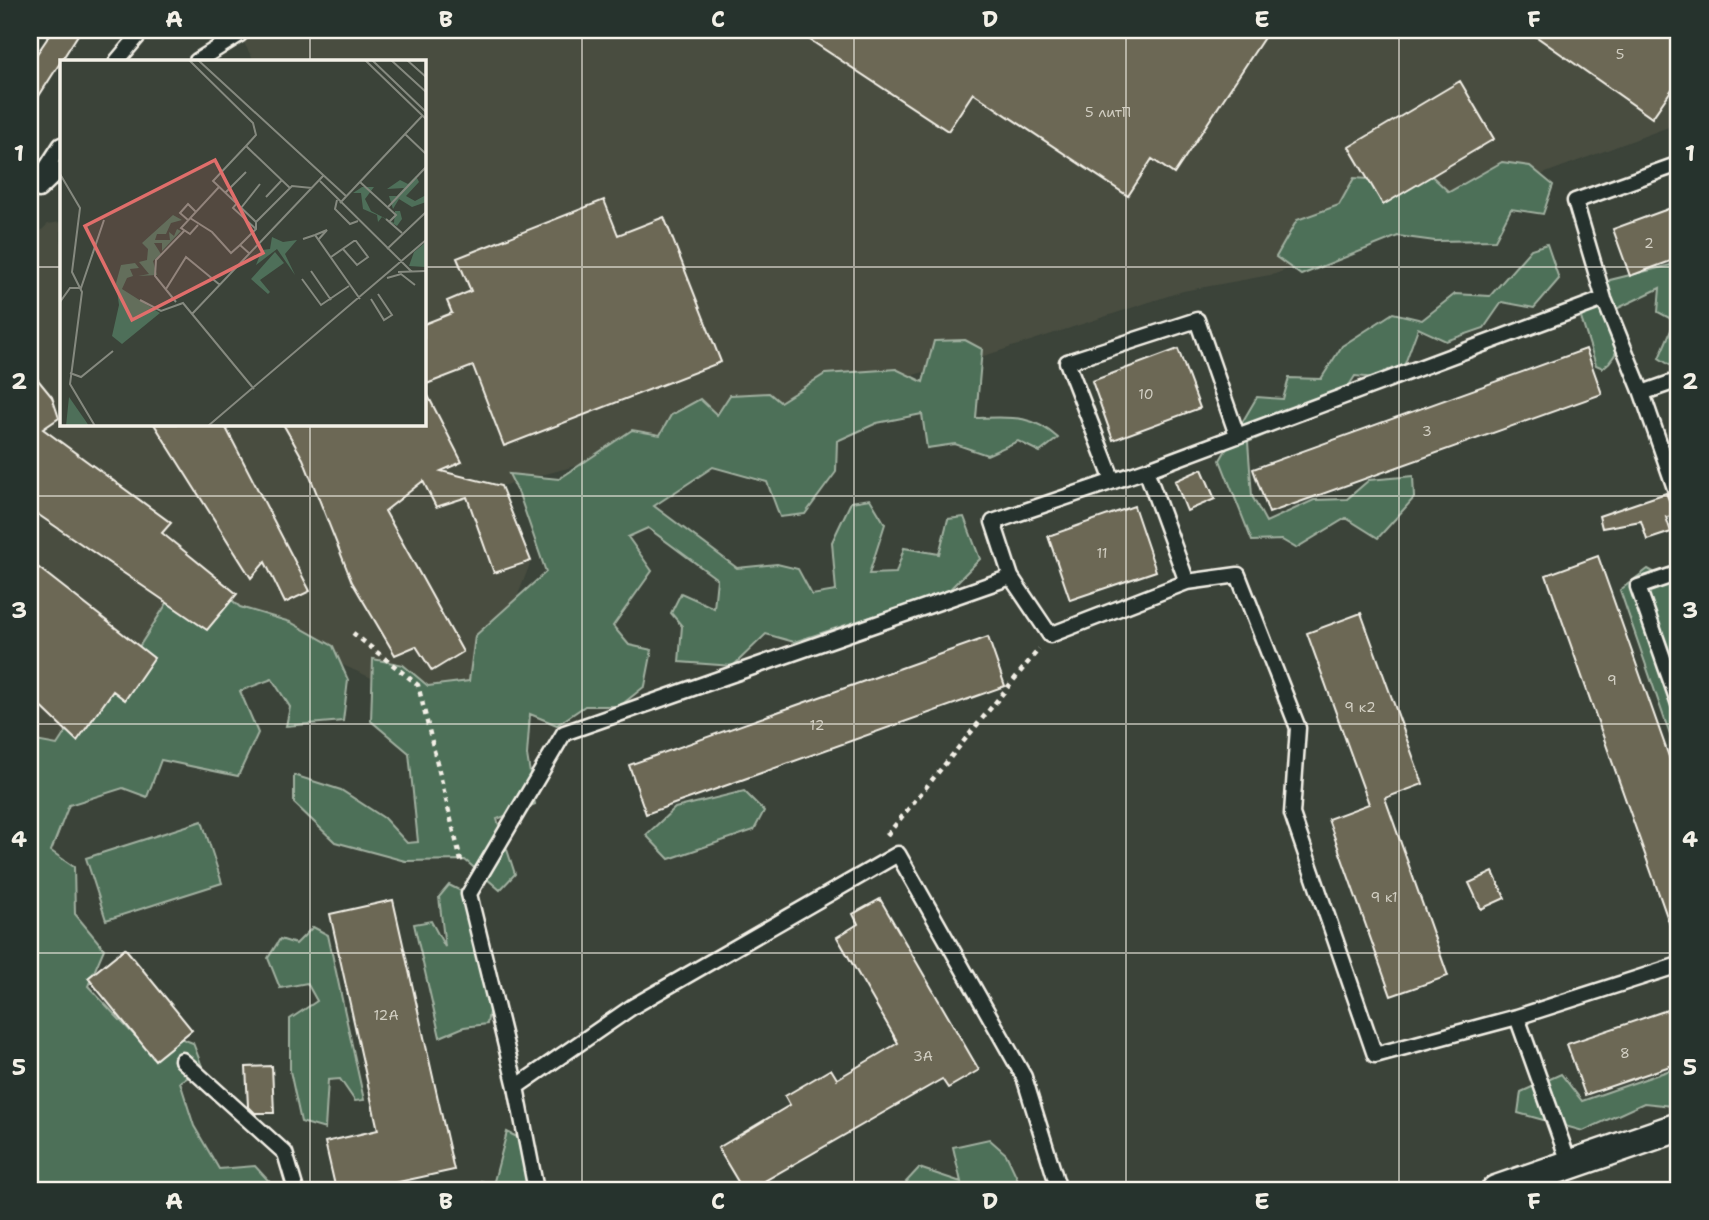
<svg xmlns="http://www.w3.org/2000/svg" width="1709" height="1220" font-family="'Shantell Sans',sans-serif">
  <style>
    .built { fill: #4a4e41 }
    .green { fill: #4e6f59; stroke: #a1b0a0; stroke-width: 2 }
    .building { fill: #6c6855; stroke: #f4f1e8; stroke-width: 2 }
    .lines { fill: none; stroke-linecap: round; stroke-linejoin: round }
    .service-casing { stroke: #f4f1e8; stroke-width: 19 }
    .minor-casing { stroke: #f4f1e8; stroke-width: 33 }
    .path { stroke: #f4f1e8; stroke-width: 4.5; stroke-dasharray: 5 5; stroke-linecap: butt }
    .service { stroke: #26332d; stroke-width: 14 }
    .minor { stroke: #26332d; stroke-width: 28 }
    .rail { stroke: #f4f1e8; stroke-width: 5; stroke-dasharray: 10 5; stroke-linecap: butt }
    .grid { fill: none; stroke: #f4f1e8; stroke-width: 2; stroke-opacity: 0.55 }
    .labels { text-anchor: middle; stroke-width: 5; stroke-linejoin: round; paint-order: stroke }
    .number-label { font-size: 14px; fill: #d2cfc3 }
    .inset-road { fill: none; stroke: #85897f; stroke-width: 2 }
    .view { fill: #e06e6b; fill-opacity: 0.15; stroke: #e06e6b; stroke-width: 3.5 }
    .inset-edge { fill: none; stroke: #f4f1e8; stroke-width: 3.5 }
    .neatline { fill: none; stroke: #f4f1e8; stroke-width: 2.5 }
    .grid-label { font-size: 23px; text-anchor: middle; font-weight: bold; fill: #f4f1e8 }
  </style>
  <rect width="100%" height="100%" fill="#3b4339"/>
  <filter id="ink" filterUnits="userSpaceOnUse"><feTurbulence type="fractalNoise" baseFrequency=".0143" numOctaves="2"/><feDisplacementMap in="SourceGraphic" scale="14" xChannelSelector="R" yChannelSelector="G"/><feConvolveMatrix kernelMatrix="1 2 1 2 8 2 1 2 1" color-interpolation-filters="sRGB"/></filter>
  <g filter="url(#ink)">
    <path class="built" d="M 237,30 L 1679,30 L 1679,123 L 1275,274 L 1183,291 L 987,355 L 501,486 L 531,561 L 484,684 L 416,698 L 243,620 L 30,806 L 30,242 L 48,224 L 61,222 L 61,424 L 424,424 L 424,61 L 254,61 Z"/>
    <path class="green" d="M 1502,162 L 1530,166 L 1553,185 L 1543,214 L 1511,209 L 1495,240 L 1435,241 L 1398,236 L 1301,275 L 1276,257 L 1297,220 L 1339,205 L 1354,178 L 1399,181 L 1423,168 L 1449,192 Z
      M 1547,244 L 1559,279 L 1534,308 L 1502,302 L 1484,328 L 1446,341 L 1418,328 L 1399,380 L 1355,376 L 1337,404 L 1248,442 L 1252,496 L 1266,522 L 1314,500 L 1347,499 L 1369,480 L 1413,476 L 1414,498 L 1378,538 L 1346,518 L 1296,548 L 1282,540 L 1252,541 L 1220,460 L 1257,397 L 1283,399 L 1289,378 L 1321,379 L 1342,346 L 1393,313 L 1422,320 L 1455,294 L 1490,296 L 1531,249 Z
      M 1679,263 L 1679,371 L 1659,358 L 1675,321 L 1658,312 L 1660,288 L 1616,309 C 1621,332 1624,352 1603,368 L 1596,365 L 1581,318 L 1610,280 Z
      M 965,340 L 982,349 L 976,418 C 1010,417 1032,414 1058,438 L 1040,452 L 1018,441 L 987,455 L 955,444 L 927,448 L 922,414 L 877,423 L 837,441 L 836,472 L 805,514 L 780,517 L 767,482 L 713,467 L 654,506 L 737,568 L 777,564 L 798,569 L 812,595 L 836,591 L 832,542 L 851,502 L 870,499 L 885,524 L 869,574 L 896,573 L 904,548 L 939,554 L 948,519 L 964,517 L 980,559 L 947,592 L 794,642 L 766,634 L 733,666 L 679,662 L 682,626 L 671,613 L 681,593 L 714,608 L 717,579 L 648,528 L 628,537 L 652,571 L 613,626 L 629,645 L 652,650 L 645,686 L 620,706 L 585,706 L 557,725 L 530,714 L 527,755 L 535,804 L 497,819 L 515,874 L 500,890 L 465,860 L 405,861 L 335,842 L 294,803 L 294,775 L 341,790 L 384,818 L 407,843 L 418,842 L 409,753 L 371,721 L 373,659 L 403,665 L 428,686 L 469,681 L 475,636 L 546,572 L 519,494 L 509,474 L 559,479 L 632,430 L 660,435 L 671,415 L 700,399 L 717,415 L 730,395 L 769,393 L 780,402 L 825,374 L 896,369 L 923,382 L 934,341 Z
      M 1648,569 L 1679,586 L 1679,646 L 1674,667 L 1679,667 L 1679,761 L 1620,590 Z
      M 213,584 L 240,607 L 290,622 L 333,646 L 348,680 L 343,721 L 286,726 L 290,707 L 272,679 L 240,691 L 258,733 L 238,776 L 161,760 L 147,797 L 123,788 L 69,805 L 51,851 L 74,867 L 75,914 L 104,949 L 88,986 L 135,1036 L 167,1033 L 193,1043 L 203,1069 L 180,1082 L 194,1126 L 219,1169 L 255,1166 L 277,1190 L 30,1190 L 30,750 L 36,741 L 57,745 L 82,707 L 103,703 L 176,589 Z
      M 744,791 L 764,811 L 754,830 L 669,859 L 646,835 L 675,808 Z
      M 202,821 L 222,883 L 106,920 L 86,858 Z
      M 449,885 L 463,892 L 480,969 L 494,982 L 487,1024 L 464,1027 L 440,1037 L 414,924 L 431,921 L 445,947 L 439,897 Z
      M 313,927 L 328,935 L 364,1100 L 355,1101 L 340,1079 L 328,1080 L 325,1129 L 301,1122 L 290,1071 L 290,1019 L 317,1001 L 307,983 L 280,988 L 268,958 L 280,939 L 296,944 Z
      M 1679,1067 L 1679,1101 L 1672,1106 L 1644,1103 L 1583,1131 L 1518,1113 L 1521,1092 L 1561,1074 L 1582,1101 Z
      M 507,1132 L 521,1139 L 529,1190 L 475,1190 L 481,1181 L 493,1185 Z
      M 989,1139 L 1006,1154 L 1021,1186 L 1020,1190 L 915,1190 L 906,1182 L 919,1168 L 961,1182 L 953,1147 Z"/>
    <path class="building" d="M 53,30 L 81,30 L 30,110 L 30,64 Z
      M 795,30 L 1269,30 L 1174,174 L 1152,159 L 1128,196 L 973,93 L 948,131 Z
      M 1527,30 L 1679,30 L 1679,79 L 1652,118 Z
      M 1460,81 L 1494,139 L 1383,205 L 1349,147 Z
      M 604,200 L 618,235 L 664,217 L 721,362 L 504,446 L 473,366 L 424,385 L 424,324 L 452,313 L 447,301 L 471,291 L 457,258 Z
      M 1679,205 L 1679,258 L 1630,276 L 1613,229 Z
      M 1178,349 L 1200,408 L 1113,440 L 1092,381 Z
      M 1586,349 L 1602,394 L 1269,513 L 1253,469 Z
      M 30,370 L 52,397 L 59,418 L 43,429 L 171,523 L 162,533 L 237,594 L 207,630 L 30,509 Z
      M 424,388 L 462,462 L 441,471 L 501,486 L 531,561 L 494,573 L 467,497 L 436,507 L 423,481 L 385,511 L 463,652 L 432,671 L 416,646 L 395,655 L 352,582 L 303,459 L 283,424 L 424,424 Z
      M 154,424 L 224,424 L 310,591 L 285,603 L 265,562 L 251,578 Z
      M 1202,469 L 1215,499 L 1187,511 L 1175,481 Z
      M 1666,493 L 1672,507 L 1679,509 L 1679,515 L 1666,517 L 1671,532 L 1647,540 L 1641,521 L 1602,528 L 1599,516 Z
      M 1134,506 L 1156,571 L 1070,600 L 1048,536 Z
      M 1598,556 L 1679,785 L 1679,942 L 1676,942 L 1546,575 Z
      M 30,561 L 154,658 L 125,700 L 113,691 L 77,741 L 30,696 Z
      M 1361,613 L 1423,784 L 1385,798 L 1448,976 L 1391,996 L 1328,819 L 1369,804 L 1307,633 Z
      M 988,637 L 1005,686 L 646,814 L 629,765 Z
      M 1493,872 L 1505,898 L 1481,909 L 1469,883 Z
      M 880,899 L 979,1070 L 948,1088 L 942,1079 L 749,1190 L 743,1190 L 718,1148 L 790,1105 L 785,1096 L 831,1069 L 837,1079 L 898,1043 L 837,937 L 858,924 L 853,914 Z
      M 393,900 L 454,1170 L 362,1190 L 336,1190 L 325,1142 L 378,1130 L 330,914 Z
      M 125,948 L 192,1030 L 155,1060 L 88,978 Z
      M 1679,1006 L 1679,1063 L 1585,1095 L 1567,1044 Z
      M 272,1066 L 274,1113 L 255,1113 L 248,1106 L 246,1067 Z"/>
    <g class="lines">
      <g class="service-casing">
        <path id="service" d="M 117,61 L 143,30
          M 197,61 L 240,34
          M 1679,164 L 1575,201 L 1604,299 L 1642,393 L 1679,500
          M 39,190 L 61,169
          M 30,193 L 61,145
          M 1642,393 L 1679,380
          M 1146,470 L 1187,582
          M 1113,481 L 1067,362 L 1197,320 L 1237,435
          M 1679,573 L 1638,587 L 1679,704
          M 1517,1017 L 1375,1055 L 1292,814 L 1298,728 L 1238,575 L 1187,582 L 1050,635 L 1011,577 L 993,522 L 1146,470 L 1604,299
          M 182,1060 L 285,1153 L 296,1190
          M 516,1087 L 632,1007 L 898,854 L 1024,1077 L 1059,1190
          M 1570,1165 L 1517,1017 L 1679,965
          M 536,1190 L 516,1087 L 469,894 L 564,733 L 1011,577"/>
      </g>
      <g class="minor-casing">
        <path id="minor" d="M 1496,1190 L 1679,1127"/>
      </g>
      <path class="path" d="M 353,633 L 418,685 L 462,865
        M 887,835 L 1039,649"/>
      <use href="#service" class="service"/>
      <use href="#minor" class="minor"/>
      <path class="rail" d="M 30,34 L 33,30"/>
    </g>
  </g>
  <path class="grid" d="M 310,30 L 310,61M 582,30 L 582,1190M 854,30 L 854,1190M 1126,30 L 1126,1190M 1399,30 L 1399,1190M 30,267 L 61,267M 424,267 L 1679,267M 310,424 L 310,1190M 30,496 L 1679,496M 30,724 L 1679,724M 30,953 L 1679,953"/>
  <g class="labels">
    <g class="number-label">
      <text x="1620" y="59">5</text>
      <text x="1108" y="117">5 литП</text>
      <text x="1649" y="248">2</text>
      <text x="1146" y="399">10</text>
      <text x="1427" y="436">3</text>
      <text x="1102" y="558">11</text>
      <text x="1612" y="685">9</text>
      <text x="1360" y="712">9 к2</text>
      <text x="817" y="730">12</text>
      <text x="1384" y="902">9 к1</text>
      <text x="386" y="1020">12А</text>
      <text x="1625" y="1058">8</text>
      <text x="923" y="1061">3А</text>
    </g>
  </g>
  <g transform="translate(60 60)">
    <rect width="366" height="366" fill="#3b4339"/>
    <path d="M 356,116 L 359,122 L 346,136 L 355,141 L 366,135 L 366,142 L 352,147 L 339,139 L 333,149 L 329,136 L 337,136 L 344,128 L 327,129 L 340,120 L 348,124 ZM 302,127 L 314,127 L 305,139 L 311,151 L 334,163 L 335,151 L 340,151 L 342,159 L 337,166 L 322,157 L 318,162 L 317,155 L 303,149 L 301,133 L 293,133 ZM 113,155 L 122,160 L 111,163 L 106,174 L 97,174 L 95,180 L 110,180 L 109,172 L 114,176 L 117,169 L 121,171 L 102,191 L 102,183 L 94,183 L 101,194 L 93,201 L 97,215 L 78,216 L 89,214 L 79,202 L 87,200 L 88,189 L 82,183 ZM 212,177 L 223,182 L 237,180 L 225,194 L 235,215 L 217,189 L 196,205 L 202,190 L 210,189 ZM 366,182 L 365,207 L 349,206 L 354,192 ZM 215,192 L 224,203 L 200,220 L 210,232 L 208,234 L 191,219 ZM 75,203 L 79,208 L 70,209 L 73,216 L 67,218 L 62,229 L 100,253 L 62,284 L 52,276 L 59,245 L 56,223 L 61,205 ZM 9,337 L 25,360 L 29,366 L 6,366 Z" fill="#4e6f59"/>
    <path class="inset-road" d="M 129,0 L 193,63 L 196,75 L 186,86M 138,0 L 286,136M 305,0 L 366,59M 312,0 L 366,52M 331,0 L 366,32M 347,0 L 366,17M 345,74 L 366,94M 0,114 L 20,148 L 12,212 L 22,232 L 10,324 L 35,366M 260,121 L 352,212M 300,122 L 336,155 L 329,162M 165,133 L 186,112M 206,137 L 222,120M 277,140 L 275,149 L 290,164 L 298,161M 177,143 L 173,148 L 196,169M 280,143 L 363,55M 328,147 L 366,107M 181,148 L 200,124M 130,158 L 152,172 L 171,193 L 180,185M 326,159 L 342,173M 128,160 L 120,153 L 128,144 L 136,152M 196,162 L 153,121 L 186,86 L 230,128M 138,165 L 130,174 L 121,168 L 159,127M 255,175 L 267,170 L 258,180M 243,179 L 255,175 L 300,239M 327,189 L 366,152M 190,194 L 180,185 L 196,169 L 196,162 L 232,126 L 252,128M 271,197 L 294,181 L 296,181 L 308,197 L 297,205 L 283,189M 251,211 L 271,240M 338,212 L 366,211M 327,218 L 341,214 L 355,225M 242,219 L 261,245 L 289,226M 106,229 L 126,197 L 160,225M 311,239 L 324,260 L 332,255 L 318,234M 80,240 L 101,251 L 123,243 L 194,329M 0,242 L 10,228 L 21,228 L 44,160M 116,242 L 95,216 L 96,200 L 124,171M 132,254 L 263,116M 10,313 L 21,317 L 53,291M 148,366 L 366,180"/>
    <path class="view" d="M 155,100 L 203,193 L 72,260 L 25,166 Z"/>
    <rect width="366" height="366" class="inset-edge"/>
  </g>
  <rect width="1709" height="1220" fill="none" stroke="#26332d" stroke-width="77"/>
  <rect x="38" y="38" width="1632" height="1144" class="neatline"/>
  <g class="grid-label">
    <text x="174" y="27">A</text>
    <text x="446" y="27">B</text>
    <text x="718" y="27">C</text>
    <text x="990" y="27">D</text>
    <text x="1262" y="27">E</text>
    <text x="1534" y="27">F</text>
    <text x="19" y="161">1</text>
    <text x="1690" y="161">1</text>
    <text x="19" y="389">2</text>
    <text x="1690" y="389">2</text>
    <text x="19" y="618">3</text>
    <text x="1690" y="618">3</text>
    <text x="19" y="847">4</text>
    <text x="1690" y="847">4</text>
    <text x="19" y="1075">5</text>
    <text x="1690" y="1075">5</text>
    <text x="174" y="1209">A</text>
    <text x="446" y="1209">B</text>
    <text x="718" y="1209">C</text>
    <text x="990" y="1209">D</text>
    <text x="1262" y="1209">E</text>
    <text x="1534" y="1209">F</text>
  </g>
</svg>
